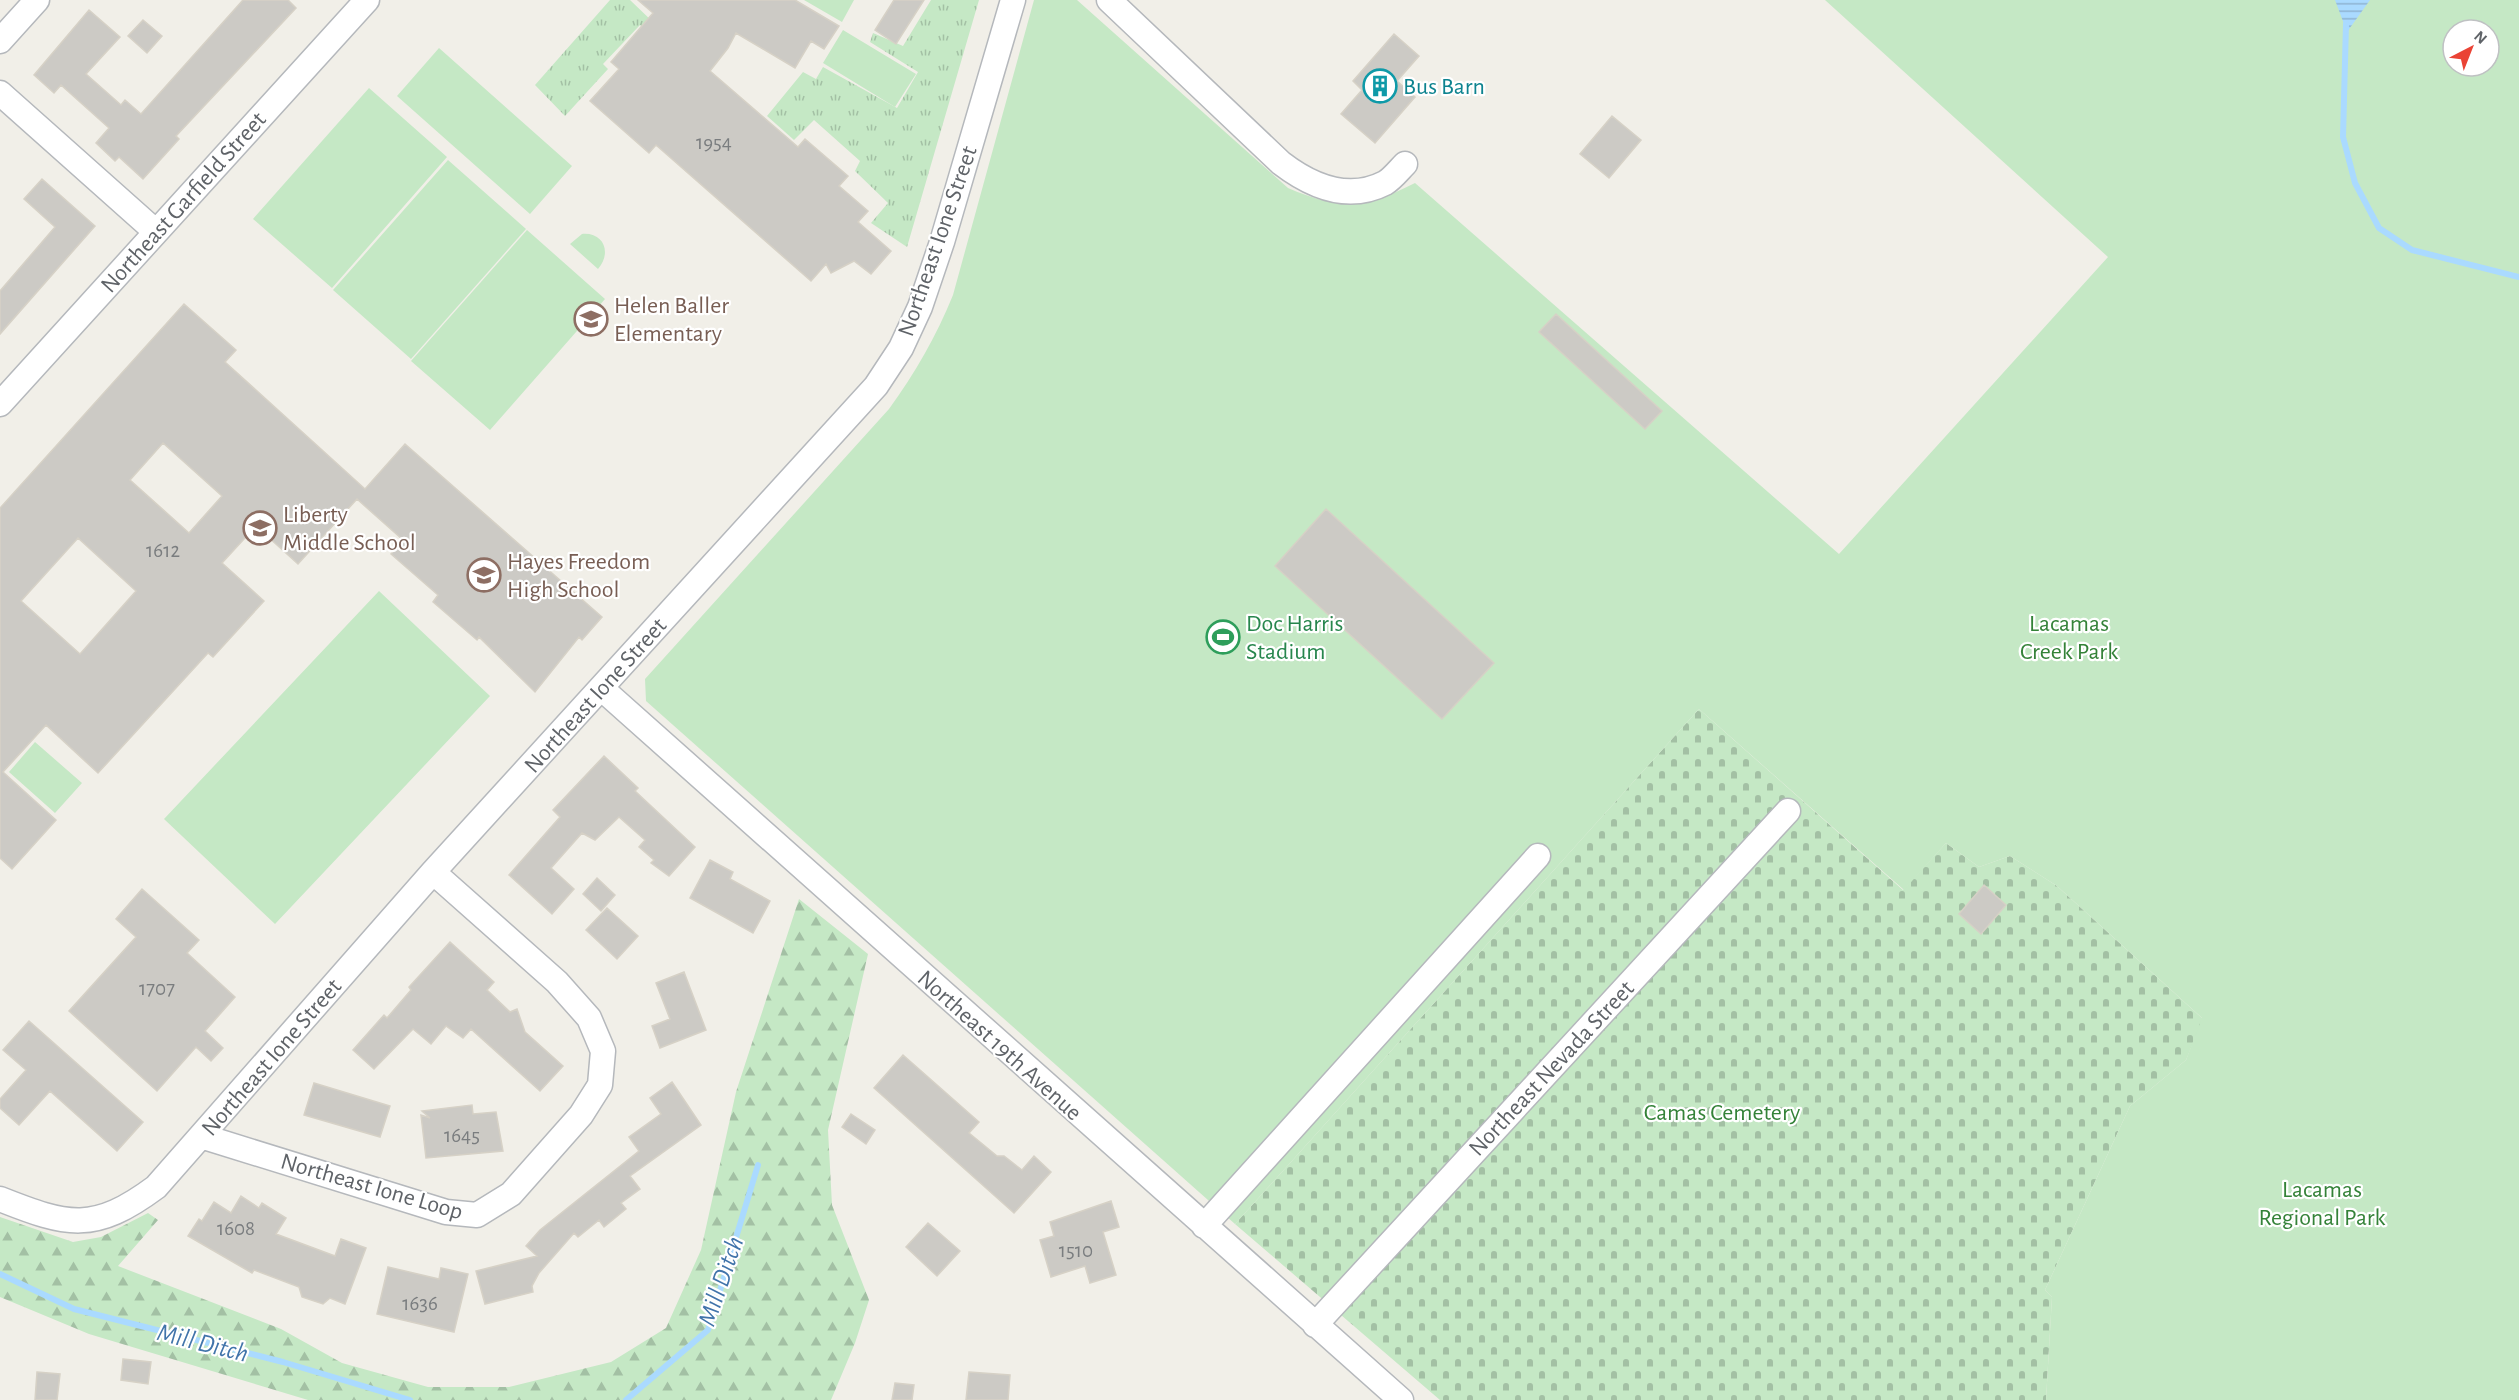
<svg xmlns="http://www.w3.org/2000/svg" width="2519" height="1400" font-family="'Alegreya Sans',sans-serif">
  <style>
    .grass { fill: url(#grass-tufts) }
    .forest { fill: url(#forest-firs) }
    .cemetery { fill: url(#cemetery-stones) }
    .green { fill: #c5e8c5; fill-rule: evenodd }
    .water { fill: url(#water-rules) }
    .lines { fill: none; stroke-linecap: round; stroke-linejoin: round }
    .stream { stroke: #aadaff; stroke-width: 6 }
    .building { fill: #cccac5; stroke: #d6d1c6; stroke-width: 1.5; fill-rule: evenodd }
    .minor-casing { stroke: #b5b8bc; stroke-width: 27 }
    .minor { stroke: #fff; stroke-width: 24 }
    .labels { text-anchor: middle; stroke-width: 4.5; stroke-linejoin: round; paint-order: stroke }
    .number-label { font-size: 21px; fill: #7a7d7f }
    .culture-label { font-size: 24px; fill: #0d838f; stroke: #fff; text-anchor: start }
    .street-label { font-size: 24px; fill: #5f6368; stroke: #fff }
    .education-label { font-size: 24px; fill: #785e54; stroke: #fff; text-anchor: start }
    .leisure-label { font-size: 24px; fill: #27864d; stroke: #fff; text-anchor: start }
    .park-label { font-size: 24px; fill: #348238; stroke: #fff }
    .water-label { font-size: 26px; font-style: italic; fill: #4174aa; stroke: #fff }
  </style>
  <defs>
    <pattern id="grass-tufts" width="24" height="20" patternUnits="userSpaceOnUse" patternTransform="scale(1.5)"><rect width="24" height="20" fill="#c5e8c5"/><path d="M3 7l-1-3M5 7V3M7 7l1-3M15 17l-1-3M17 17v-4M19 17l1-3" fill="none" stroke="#a3c0a4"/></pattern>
    <pattern id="forest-firs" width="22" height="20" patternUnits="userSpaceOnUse" patternTransform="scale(1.5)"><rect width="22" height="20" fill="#c5e8c5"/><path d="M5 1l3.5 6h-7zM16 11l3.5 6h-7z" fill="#a3c0a4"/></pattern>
    <pattern id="cemetery-stones" width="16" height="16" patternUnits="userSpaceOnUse" patternTransform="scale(1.5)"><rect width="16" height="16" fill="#c5e8c5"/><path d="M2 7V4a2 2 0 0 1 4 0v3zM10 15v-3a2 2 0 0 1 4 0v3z" fill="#a3c0a4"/></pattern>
    <pattern id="water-rules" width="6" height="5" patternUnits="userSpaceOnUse" patternTransform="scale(1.5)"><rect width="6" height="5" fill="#aadaff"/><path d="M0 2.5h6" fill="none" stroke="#8eb4d2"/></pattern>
  </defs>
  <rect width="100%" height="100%" fill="#f1efe8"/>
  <path class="grass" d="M 610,0 L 630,0 L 654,23 L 658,39 L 640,25 L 603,64 L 608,69 L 565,116 L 535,85 Z
    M 931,0 L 979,0 L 907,247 L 871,223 L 888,203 L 855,171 L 860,161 L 814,120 L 794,140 L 767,116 L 803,72 L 816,79 L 823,67 L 897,108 L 918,72 L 870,42 L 873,33 L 903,46 Z"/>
  <path class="forest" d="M 799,899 L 868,954 L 828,1130 L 832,1205 L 869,1300 L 855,1343 L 831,1400 L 308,1400 L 89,1334 L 0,1297 L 0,1217 L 73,1242 L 101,1237 L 148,1213 L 158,1220 L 118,1266 L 281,1329 L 342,1363 L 428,1387 L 509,1387 L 611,1362 L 666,1328 L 701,1250 L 736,1092 Z"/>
  <path class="cemetery" d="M 1699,709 L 1903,890 L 1946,843 L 1979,867 L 2010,856 L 2057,886 L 2203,1019 L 2186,1060 L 2130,1106 L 2045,1290 L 2052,1297 L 2046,1400 L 1440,1400 L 1235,1224 Z"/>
  <path class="green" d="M 804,0 L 854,0 L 842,22 Z
    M 1034,0 L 1077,0 L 1288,188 C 1340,210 1364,209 1415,183 L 1839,554 L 2108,257 L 1825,0 L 2519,0 L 2519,1400 L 2046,1400 L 2052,1297 L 2045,1290 L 2130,1106 L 2186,1060 L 2202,1018 L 2057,886 L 2010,856 L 1979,867 L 1946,843 L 1904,890 L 1699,709 L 1235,1224 L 646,701 L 645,679 L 889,409 C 915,373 936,337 953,295 ZM 2453,30 L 2489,30 L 2489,66 L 2453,66 Z
    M 843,30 L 916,74 L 895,107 L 823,63 Z
    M 439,48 L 572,166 L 530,214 L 397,96 Z
    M 369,88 L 447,157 L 332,288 L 253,219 Z
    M 448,160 L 526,229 L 411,359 L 333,290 Z
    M 527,230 L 605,299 L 490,430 L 411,361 Z
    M 582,234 C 604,232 612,253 598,269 L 570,244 Z
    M 379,591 L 490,696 L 275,924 L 164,819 Z
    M 35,742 L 82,783 L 55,813 L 9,772 Z"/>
  <path class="water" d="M 2335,0 L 2370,0 L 2347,32 Z"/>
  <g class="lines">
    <path class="stream" d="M 2346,24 L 2343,137 L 2355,183 L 2379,228 L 2412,250 L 2519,277
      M 0,1274 L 74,1309 L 283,1362 L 410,1400
      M 626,1400 L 708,1330 L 758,1165"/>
  </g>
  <path class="building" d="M 243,0 L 288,0 L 296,8 L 176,136 L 179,139 L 143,179 L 119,157 L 115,161 L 96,143 L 109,128 L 61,85 L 54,93 L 34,75 L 89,10 L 120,37 L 86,74 L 121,105 L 125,100 L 141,114 Z
    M 638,0 L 795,0 L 839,26 L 824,49 L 811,41 L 795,68 L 736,33 L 728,48 L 710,71 L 798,147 L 805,139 L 848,176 L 839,186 L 868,211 L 858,222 L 891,251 L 871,274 L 854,261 L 831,273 L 826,264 L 811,281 L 656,145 L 649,153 L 590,101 L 619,69 L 611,62 L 653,13 Z
    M 894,0 L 924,0 L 896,44 L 875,30 Z
    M 143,20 L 162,36 L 147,53 L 128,36 Z
    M 1394,34 L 1419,56 L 1397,81 L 1415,97 L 1375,143 L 1341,114 L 1362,90 L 1353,81 Z
    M 1612,116 L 1641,140 L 1609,178 L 1580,154 Z
    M 42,179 L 95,226 L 0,334 L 0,291 L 55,227 L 24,199 Z
    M 184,304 L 236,350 L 225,362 L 365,489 L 405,444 L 602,617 L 582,640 L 579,637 L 535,692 L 479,637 L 477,640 L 433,602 L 438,595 L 391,554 L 403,540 L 357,499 L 298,564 L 256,526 L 222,563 L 264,601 L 213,657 L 208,653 L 98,773 L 46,725 L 3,772 L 56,820 L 12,869 L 0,858 L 0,508 ZM 163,443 L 222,496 L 189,533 L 130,480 ZM 78,538 L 136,591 L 80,654 L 21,601 Z
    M 1556,314 L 1662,411 L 1645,429 L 1539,332 Z
    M 1326,509 L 1494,663 L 1442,719 L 1275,566 Z
    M 604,756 L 638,788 L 635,791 L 695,847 L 669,876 L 651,863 L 654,860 L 639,847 L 645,840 L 619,817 L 595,840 L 582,833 L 551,868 L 574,889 L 552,914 L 509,875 L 560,817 L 553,810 Z
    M 710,860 L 733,872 L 730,879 L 770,901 L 753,933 L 690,898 Z
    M 597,878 L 615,895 L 601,911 L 583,894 Z
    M 1984,885 L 2006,905 L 1981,934 L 1959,914 Z
    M 142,889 L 199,940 L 187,953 L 235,997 L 205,1031 L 223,1048 L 211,1061 L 196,1047 L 157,1091 L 69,1011 L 136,937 L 116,919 Z
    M 607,908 L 638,936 L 617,959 L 586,930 Z
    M 450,942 L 494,982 L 487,990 L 510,1012 L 517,1009 L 525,1032 L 563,1066 L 540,1091 L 471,1029 L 463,1038 L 446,1026 L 431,1044 L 413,1029 L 374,1069 L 353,1050 L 384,1015 L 387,1018 L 411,990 L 409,987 Z
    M 684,972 L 706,1030 L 660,1048 L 652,1026 L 670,1019 L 656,983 Z
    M 29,1021 L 143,1122 L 117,1151 L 50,1091 L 19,1125 L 0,1108 L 0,1099 L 26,1070 L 3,1050 Z
    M 903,1055 L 979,1122 L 969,1133 L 997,1156 L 1004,1156 L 1022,1170 L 1034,1156 L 1051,1172 L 1014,1213 L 874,1088 Z
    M 672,1082 L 701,1125 L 630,1176 L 640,1189 L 621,1203 L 626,1209 L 604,1227 L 599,1220 L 578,1237 L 574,1233 L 539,1273 L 532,1286 L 533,1292 L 485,1304 L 476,1271 L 537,1256 L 526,1246 L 540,1230 L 639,1151 L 629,1137 L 661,1114 L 650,1098 Z
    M 314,1083 L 390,1106 L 380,1137 L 304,1115 Z
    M 472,1105 L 473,1114 L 496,1112 L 503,1151 L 426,1158 L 421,1115 L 430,1118 L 422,1111 Z
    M 851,1114 L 875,1130 L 866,1144 L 842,1127 Z
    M 241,1196 L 259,1208 L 262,1203 L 286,1218 L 276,1234 L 335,1256 L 341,1239 L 366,1248 L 345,1304 L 330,1298 L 323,1304 L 302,1297 L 299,1287 L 254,1270 L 252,1273 L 188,1236 L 199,1219 L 202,1221 L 214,1202 L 231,1213 Z
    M 1111,1201 L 1119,1227 L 1103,1232 L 1116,1275 L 1090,1283 L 1085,1266 L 1051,1277 L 1040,1240 L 1054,1236 L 1050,1222 Z
    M 928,1223 L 960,1251 L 937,1276 L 906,1247 Z
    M 388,1267 L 439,1279 L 441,1268 L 468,1274 L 454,1332 L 377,1314 Z
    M 123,1359 L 151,1362 L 148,1384 L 121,1380 Z
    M 37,1372 L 60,1374 L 57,1400 L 35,1400 Z
    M 969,1372 L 1010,1375 L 1008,1400 L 966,1400 Z
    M 895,1383 L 914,1385 L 912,1400 L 892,1400 Z"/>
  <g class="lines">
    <g class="minor-casing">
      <path id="minor" d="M 1109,0 L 1281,163 C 1311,186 1348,202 1385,183 C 1392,179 1399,170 1405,164
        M 0,41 L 37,0
        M 0,93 L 155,231
        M 0,404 L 367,0
        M 601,688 L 1401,1400
        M 201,1136 L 446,1212 L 477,1215 L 511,1194 L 581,1115 L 600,1085 L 603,1051 L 589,1018 L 557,982 L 433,872
        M 0,1199 C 68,1226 94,1233 156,1187 L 433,872 L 876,386 L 901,348 L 920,307 L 942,242 L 1013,0
        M 1204,1226 L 1538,856
        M 1315,1325 L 1788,811"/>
    </g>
    <use href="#minor" class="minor"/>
  </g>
  <defs>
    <g id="building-ring" transform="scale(1.725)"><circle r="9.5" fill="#fff" stroke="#0f9aa8" stroke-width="1.5"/><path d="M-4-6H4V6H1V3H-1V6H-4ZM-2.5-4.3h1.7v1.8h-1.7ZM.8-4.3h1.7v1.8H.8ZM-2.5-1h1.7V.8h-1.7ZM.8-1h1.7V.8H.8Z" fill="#0f9aa8"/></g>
    <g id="school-ring" transform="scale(1.725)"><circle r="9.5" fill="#fff" stroke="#8d6e63" stroke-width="1.5"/><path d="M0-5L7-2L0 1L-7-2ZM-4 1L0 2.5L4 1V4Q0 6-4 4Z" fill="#8d6e63"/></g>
    <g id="stadium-ring" transform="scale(1.725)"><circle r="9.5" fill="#fff" stroke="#2e9e5b" stroke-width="1.5"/><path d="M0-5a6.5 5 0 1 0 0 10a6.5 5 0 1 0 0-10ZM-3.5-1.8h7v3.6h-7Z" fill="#2e9e5b"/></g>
  </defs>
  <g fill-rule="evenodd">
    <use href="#building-ring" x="1380" y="86"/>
    <use href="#school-ring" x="591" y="319"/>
    <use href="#school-ring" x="260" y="528"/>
    <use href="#school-ring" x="484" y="575"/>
    <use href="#stadium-ring" x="1223" y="637"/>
  </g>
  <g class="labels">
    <g class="number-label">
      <text x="714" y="149">1954</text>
      <text x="163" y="557">1612</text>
      <text x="157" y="995">1707</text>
      <text x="462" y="1142">1645</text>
      <text x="236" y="1235">1608</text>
      <text x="1076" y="1257">1510</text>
      <text x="420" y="1310">1636</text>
    </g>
    <g class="culture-label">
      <text x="1403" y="94">Bus Barn</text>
    </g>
    <g class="street-label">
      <text transform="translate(183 202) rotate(-48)" y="8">Northeast Garfield Street</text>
      <text transform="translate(937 241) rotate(-71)" y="8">Northeast Ione Street</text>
      <text transform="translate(595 695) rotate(-48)" y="8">Northeast Ione Street</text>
      <text transform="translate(1000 1045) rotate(42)" y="8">Northeast 19th Avenue</text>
      <text transform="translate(271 1057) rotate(-49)" y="8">Northeast Ione Street</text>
      <text transform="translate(1551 1068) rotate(-47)" y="8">Northeast Nevada Street</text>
      <text transform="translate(372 1186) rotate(16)" y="8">Northeast Ione Loop</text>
    </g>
    <g class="education-label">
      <text x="614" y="313">Helen Baller<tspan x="614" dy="28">Elementary</tspan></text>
      <text x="283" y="522">Liberty<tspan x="283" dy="28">Middle School</tspan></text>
      <text x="507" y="569">Hayes Freedom<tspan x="507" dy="28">High School</tspan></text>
    </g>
    <g class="leisure-label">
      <text x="1246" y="631">Doc Harris<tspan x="1246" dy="28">Stadium</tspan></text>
    </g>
    <g class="park-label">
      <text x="2069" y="631">Lacamas<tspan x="2069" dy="28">Creek Park</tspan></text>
      <text x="1722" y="1120">Camas Cemetery</text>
      <text x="2322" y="1197">Lacamas<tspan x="2322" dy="28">Regional Park</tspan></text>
    </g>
    <g class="water-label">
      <text transform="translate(720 1281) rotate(-71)" y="9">Mill Ditch</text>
      <text transform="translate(203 1342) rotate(14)" y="9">Mill Ditch</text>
    </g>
  </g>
  <g transform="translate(2471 48) rotate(42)"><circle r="28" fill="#ffffff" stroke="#bfc1c3" stroke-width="1.5"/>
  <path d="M0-4.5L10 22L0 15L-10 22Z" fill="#ea4335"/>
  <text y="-9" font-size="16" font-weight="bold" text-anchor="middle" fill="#5f6368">N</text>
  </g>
</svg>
